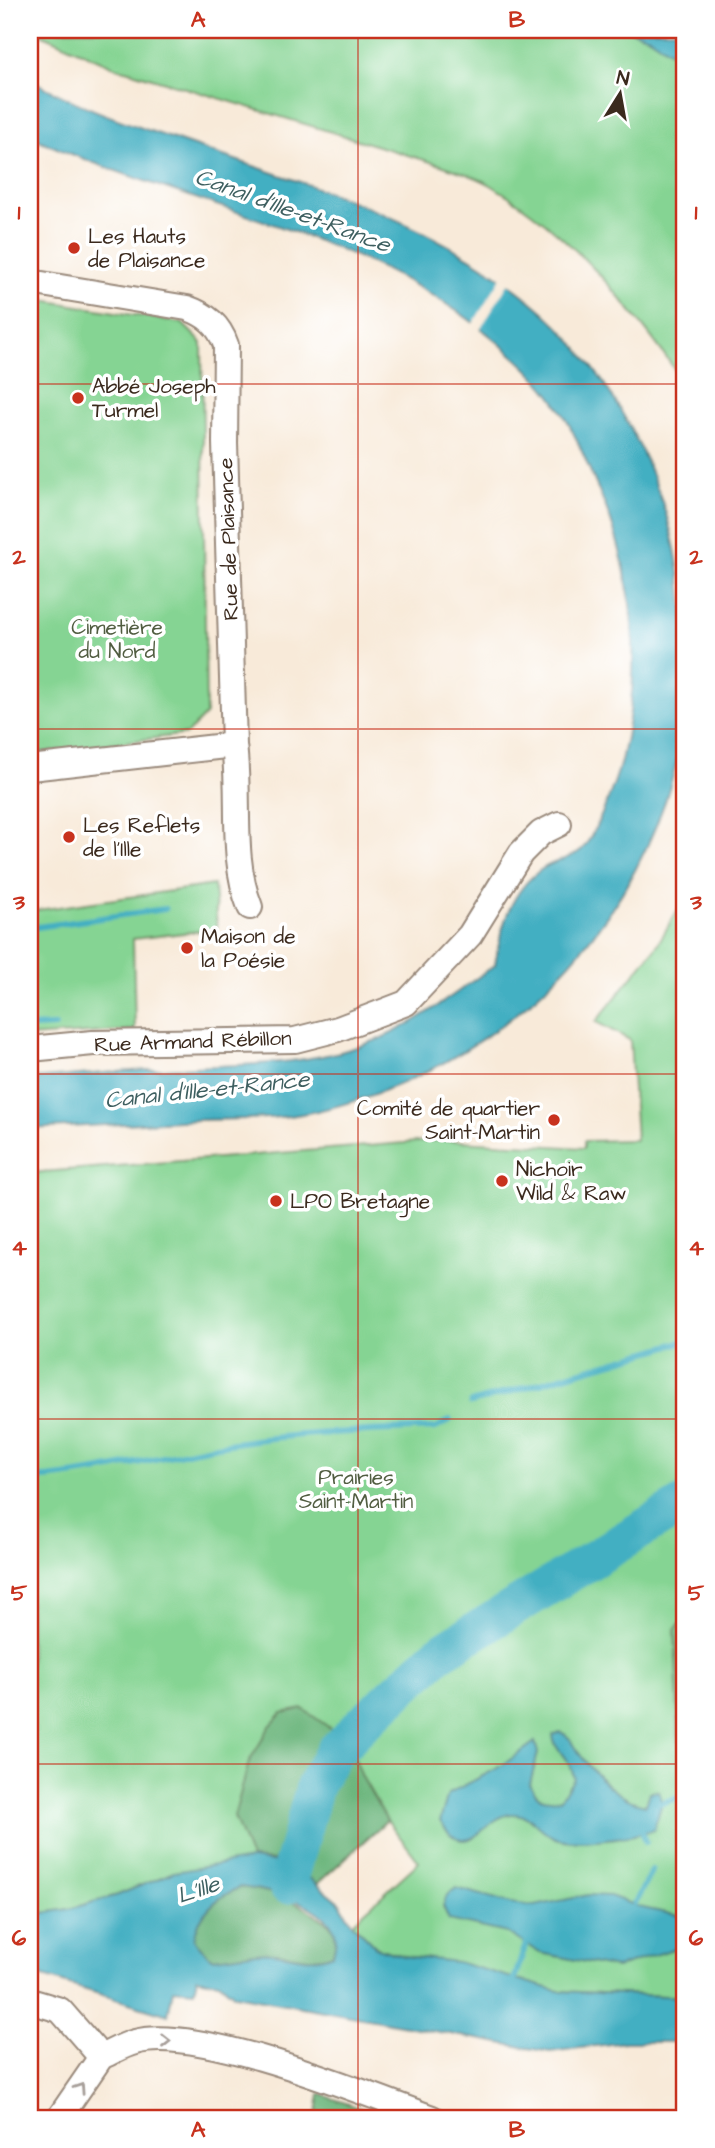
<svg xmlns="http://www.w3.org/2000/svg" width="715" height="2148" font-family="'Architects Daughter',sans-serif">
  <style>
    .green { fill: #85d493; stroke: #607f58; stroke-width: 2 }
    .forest { fill: #6cb67d; stroke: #54704e; stroke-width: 2 }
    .water { fill: #43afc2; stroke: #3f6c70; stroke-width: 2; fill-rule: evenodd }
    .pier { fill: #f8ead9 }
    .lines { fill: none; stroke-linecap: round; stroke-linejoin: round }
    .stream { stroke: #43afc2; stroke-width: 6 }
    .river { stroke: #43afc2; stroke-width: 38 }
    .street-casing { stroke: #9a8a7c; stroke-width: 28 }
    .street { stroke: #fff; stroke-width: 24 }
    .oneway { stroke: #a79f9a }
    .grid { fill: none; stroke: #c8321e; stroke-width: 2; stroke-opacity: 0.55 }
    .poi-dot { fill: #c8321e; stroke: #fff; stroke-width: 2.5 }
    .labels { text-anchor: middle; stroke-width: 7; stroke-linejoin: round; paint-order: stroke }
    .poi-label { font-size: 21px; fill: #3b2a1e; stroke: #fff; text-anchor: start }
    .street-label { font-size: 21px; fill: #3b2a1e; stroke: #fff }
    .park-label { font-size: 21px; fill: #515d41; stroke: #fff }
    .water-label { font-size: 23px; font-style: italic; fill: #3e5f60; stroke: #fff }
    .neatline { fill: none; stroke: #c8321e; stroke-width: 2.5 }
    .grid-label { font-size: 23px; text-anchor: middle; font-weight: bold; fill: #c8321e }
  </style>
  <rect width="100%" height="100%" fill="#fff"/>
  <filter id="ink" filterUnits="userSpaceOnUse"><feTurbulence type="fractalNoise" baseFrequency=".0143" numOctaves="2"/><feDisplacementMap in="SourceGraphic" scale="14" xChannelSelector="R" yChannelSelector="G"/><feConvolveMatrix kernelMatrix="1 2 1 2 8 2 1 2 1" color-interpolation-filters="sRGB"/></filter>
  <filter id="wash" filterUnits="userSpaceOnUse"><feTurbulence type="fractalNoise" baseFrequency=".00686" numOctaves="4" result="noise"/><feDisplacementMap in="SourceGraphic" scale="28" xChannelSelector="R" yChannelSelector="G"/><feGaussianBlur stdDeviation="1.57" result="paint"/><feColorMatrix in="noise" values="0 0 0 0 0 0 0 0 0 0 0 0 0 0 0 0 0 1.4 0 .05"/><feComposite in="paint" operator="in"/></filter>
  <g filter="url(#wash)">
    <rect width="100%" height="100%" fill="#f8ead9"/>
    <path class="green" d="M 32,30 L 685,30 L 685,384 C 632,307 573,234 491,185 C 476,176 457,171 441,165 L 112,66 Z
      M 30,298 L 182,323 L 202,343 L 206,714 L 187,734 L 30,754 Z
      M 214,885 L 217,929 L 133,939 L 135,1030 L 30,1037 L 30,911 Z
      M 680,906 L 685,910 L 685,1997 L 558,1991 L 457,1963 L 404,1956 L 377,1948 L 352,1923 L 419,1862 L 387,1820 L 317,1884 L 293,1865 L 174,1872 L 118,1895 L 69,1909 L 30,1915 L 30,1173 L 443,1140 L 584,1148 L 584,1141 L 636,1140 L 630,1040 L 596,1022 L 656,947 Z"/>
    <path class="forest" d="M 685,1616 L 685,1924 L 675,1630 Z
      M 303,1709 L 337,1733 L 325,1744 L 305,1775 L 297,1798 L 290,1840 L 274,1861 L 251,1859 L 234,1817 L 249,1762 L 270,1726 L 282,1713 Z
      M 351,1748 L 362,1777 L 387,1820 L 317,1884 L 305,1876 L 314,1847 L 316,1805 L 333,1771 Z
      M 240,1887 C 278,1891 304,1904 334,1928 L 336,1941 L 333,1954 C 305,1965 284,1949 256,1953 C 241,1954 227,1957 211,1958 L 193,1940 C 198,1913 216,1898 240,1887 Z
      M 320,2094 L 386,2117 L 390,2118 L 316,2118 Z"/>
    <path class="water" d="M 629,30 L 685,30 L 685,62 L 649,37 Z
      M 30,79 C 73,104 121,121 168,137 C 292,181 424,214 527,298 C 576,337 613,391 640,447 C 673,517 685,578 685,656 C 685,687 687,719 680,749 C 648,889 561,1000 436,1067 C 396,1088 347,1106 302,1114 C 269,1120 233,1119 199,1120 C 143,1123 86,1126 30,1129 L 30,1079 C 85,1074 140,1070 195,1067 C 257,1064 320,1064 379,1039 C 421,1021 458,991 495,965 C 501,928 509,892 542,869 C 553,861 571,859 581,850 C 595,838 616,780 621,761 C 643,671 636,569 596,484 C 585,460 576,434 562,412 C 548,389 529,369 509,352 C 377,231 188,210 30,136 Z
      M 560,1732 C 571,1736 575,1747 581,1756 C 597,1777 619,1801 646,1805 L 650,1792 L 659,1791 L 662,1803 L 654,1829 C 636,1837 571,1846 553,1837 C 538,1829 531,1813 511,1814 C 481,1818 470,1866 440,1821 L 448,1794 L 500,1767 L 535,1742 L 538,1753 L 530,1784 C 537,1799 544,1802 560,1799 L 574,1779 C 572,1758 553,1751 553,1735 Z
      M 251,1859 L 293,1865 L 340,1903 L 352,1923 L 377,1948 L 404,1956 L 457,1962 L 558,1991 L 685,1997 L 685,2042 L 625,2042 L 550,2052 L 235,1995 L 219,1982 L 197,1978 L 194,1991 L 173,1989 L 168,2015 L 30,1973 L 30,1915 L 69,1909 L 118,1895 L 174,1872 ZM 240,1887 C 268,1890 316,1901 333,1927 C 338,1935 335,1946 333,1954 C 305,1966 284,1949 256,1953 C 240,1954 227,1957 211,1958 L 194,1940 C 198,1913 216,1898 240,1887 Z
      M 456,1888 L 511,1903 L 535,1906 L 588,1895 L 610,1896 L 643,1908 L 685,1917 L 685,1945 L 616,1968 L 540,1953 L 507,1933 L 449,1920 L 443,1906 L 447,1895 Z"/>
    <path class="pier" d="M 502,276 L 510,281 L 480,330 L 472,325 Z"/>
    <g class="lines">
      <path class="stream" d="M 30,928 L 165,909
        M 30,1027 L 55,1026
        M 471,1403 L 685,1341
        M 34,1479 C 102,1474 167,1454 234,1443 C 300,1433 368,1431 436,1428 L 450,1420
        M 662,1803 L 685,1795
        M 643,1834 L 646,1842
        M 635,1903 L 652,1870
        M 514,1980 L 526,1944"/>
      <path class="river" d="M 287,1885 L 315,1785 L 333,1753 L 363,1723 L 438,1654 L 685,1503"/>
    </g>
  </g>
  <g filter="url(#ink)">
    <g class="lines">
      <g class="street-casing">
        <path id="street" d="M 30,282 L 187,308 C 207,315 219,325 226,345 L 225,443 L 234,745 L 30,768
          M 234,745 C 241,798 230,857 250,907
          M 30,1049 L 93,1043 L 295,1040 L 338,1029 L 406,1003 L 470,935 L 521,853 L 541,833 L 559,824
          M 30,2001 L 60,2010 L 101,2057
          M 101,2057 C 112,2052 123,2045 135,2042 C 197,2024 369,2095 432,2118
          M 59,2118 L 101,2057"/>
      </g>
      <use href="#street" class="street"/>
    </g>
    <defs><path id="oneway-chevron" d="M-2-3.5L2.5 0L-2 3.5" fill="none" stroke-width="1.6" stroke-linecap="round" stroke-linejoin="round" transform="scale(1.75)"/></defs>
    <g class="oneway">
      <use href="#oneway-chevron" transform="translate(166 2041)"/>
      <use href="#oneway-chevron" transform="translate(80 2088) rotate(-56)"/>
    </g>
  </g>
  <path class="grid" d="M 358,30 L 358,2118M 30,384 L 685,384M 30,729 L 685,729M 30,1074 L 685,1074M 30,1419 L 685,1419M 30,1764 L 685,1764"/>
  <g class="poi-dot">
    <circle cx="74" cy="248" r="7"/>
    <circle cx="78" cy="398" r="7"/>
    <circle cx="69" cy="837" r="7"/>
    <circle cx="187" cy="948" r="7"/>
    <circle cx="554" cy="1120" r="7"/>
    <circle cx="502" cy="1181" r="7"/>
    <circle cx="276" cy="1201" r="7"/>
  </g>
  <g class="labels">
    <g class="poi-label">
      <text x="88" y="243">Les Hauts<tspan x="88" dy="24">de Plaisance</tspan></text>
      <text x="92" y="393">Abbé Joseph<tspan x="92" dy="24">Turmel</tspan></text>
      <text x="83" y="832">Les Reflets<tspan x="83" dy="24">de l'Ille</tspan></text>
      <text x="201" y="943">Maison de<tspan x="201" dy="24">la Poésie</tspan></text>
      <text x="540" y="1115" text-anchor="end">Comité de quartier<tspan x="540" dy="24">Saint-Martin</tspan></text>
      <text x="516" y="1176">Nichoir<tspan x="516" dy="24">Wild &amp; Raw</tspan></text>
      <text x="290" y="1208">LPO Bretagne</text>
    </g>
    <g class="street-label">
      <text transform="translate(228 539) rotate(-92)" y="7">Rue de Plaisance</text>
      <text transform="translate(193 1041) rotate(-2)" y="7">Rue Armand Rébillon</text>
    </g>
    <g class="park-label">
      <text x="117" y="634">Cimetière<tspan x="117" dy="24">du Nord</tspan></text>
      <text x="356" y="1484">Prairies<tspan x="356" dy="24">Saint-Martin</tspan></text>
    </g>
    <g class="water-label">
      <text transform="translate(293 210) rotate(20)" y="8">Canal d'Ille-et-Rance</text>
      <text transform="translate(207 1089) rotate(-6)" y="8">Canal d'Ille-et-Rance</text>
      <text transform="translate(198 1889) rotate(-19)" y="8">L'Ille</text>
    </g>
  </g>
  <rect width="715" height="2148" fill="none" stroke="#fff" stroke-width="77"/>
  <g transform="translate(620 94) rotate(11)" stroke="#ffffff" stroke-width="5" paint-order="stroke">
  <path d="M0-5L12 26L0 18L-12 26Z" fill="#3b2a1e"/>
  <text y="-10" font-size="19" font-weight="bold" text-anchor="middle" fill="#3b2a1e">N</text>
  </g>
  <rect x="38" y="38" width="638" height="2072" class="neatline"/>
  <g class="grid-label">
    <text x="198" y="27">A</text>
    <text x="517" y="27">B</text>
    <text x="19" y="219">1</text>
    <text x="696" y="219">1</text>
    <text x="19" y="564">2</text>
    <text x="696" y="564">2</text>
    <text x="19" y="909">3</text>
    <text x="696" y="909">3</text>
    <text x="19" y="1255">4</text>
    <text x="696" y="1255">4</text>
    <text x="19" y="1600">5</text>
    <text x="696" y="1600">5</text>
    <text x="19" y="1945">6</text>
    <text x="696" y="1945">6</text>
    <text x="198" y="2137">A</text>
    <text x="517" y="2137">B</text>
  </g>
</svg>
